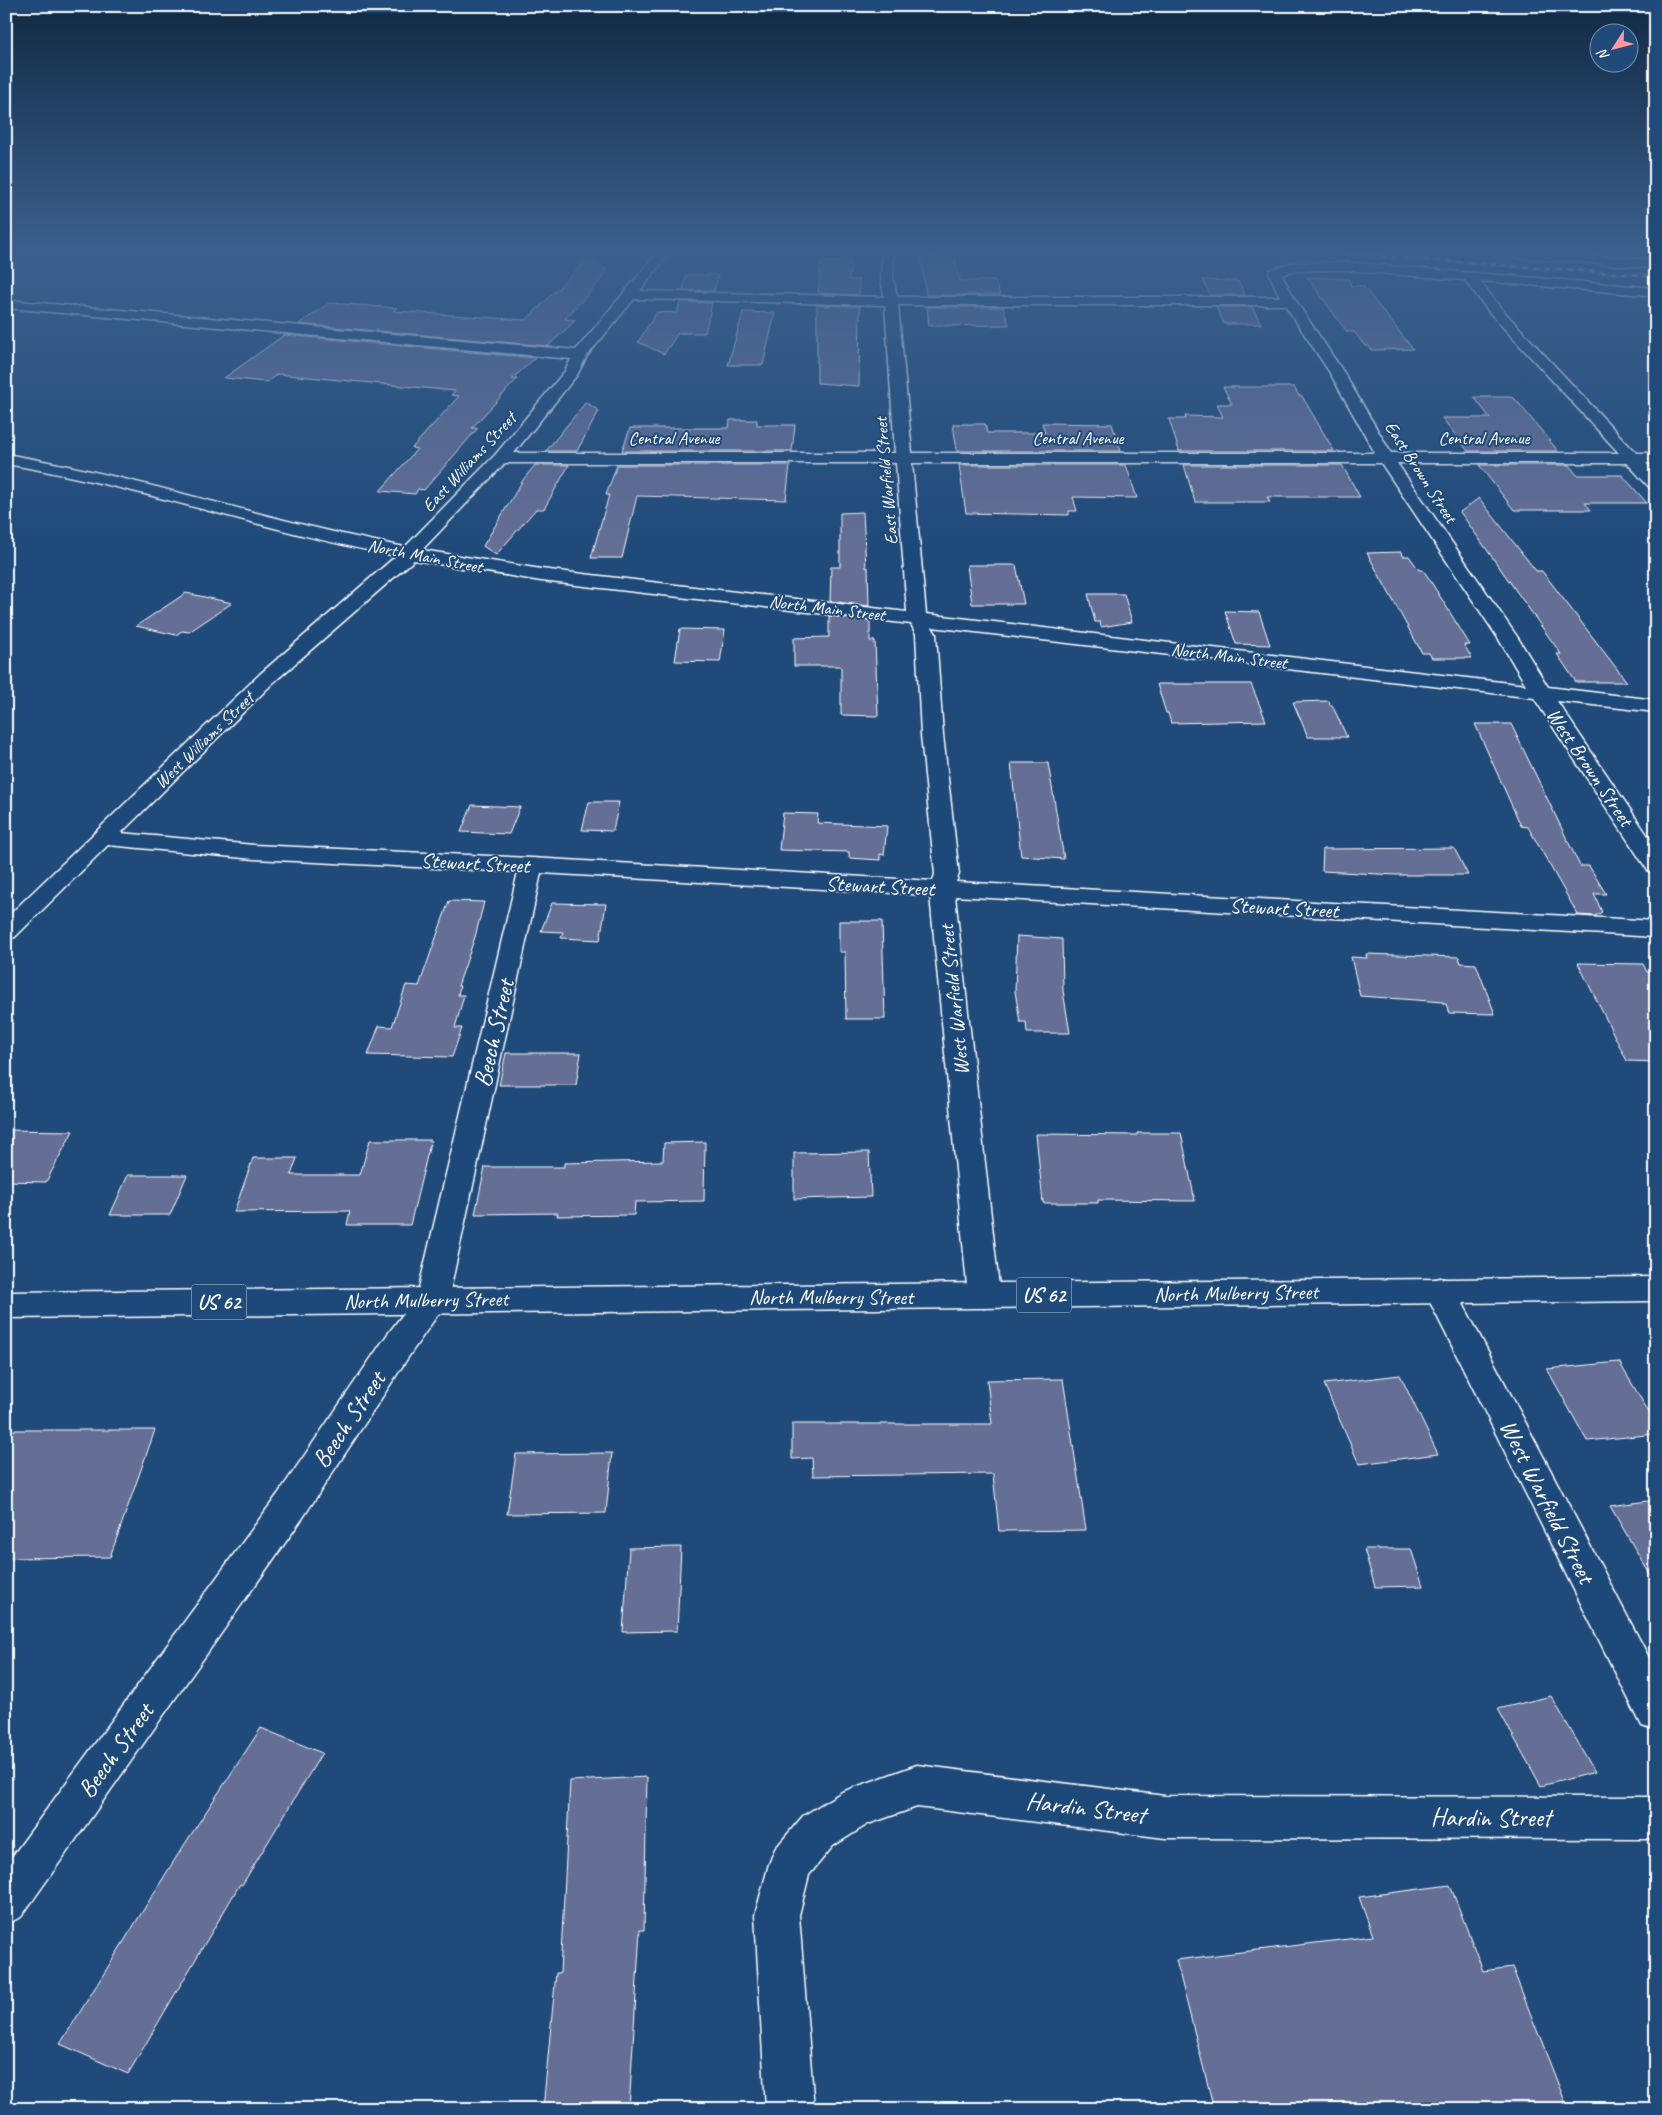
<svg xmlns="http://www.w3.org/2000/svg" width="1662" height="2115" font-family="Caveat,sans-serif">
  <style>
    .building { fill: #656e95; stroke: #fff }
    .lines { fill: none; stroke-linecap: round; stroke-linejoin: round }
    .minor-casing { stroke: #fff; stroke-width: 3 }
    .major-casing { stroke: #fff; stroke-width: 3 }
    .minor { fill: #1f4a7a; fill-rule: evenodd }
    .major { fill: #1f4a7a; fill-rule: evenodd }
    .rail-casing { stroke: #fff; stroke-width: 3 }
    .rail { stroke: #1f4a7a; stroke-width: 2; stroke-dasharray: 5.5; stroke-linecap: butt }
    .labels { text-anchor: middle; stroke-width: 4; stroke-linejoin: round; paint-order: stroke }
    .far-street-label { font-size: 18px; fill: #fff; stroke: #1f4a7a }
    .shield { fill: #1f4a7a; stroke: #bcc9d7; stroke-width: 1 }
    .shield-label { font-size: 20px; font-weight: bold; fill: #fff }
    .street-label { font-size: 21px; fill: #fff; stroke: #1f4a7a }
    .near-street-label { font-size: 25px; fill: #fff; stroke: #1f4a7a }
  </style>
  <rect width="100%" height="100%" fill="#1f4a7a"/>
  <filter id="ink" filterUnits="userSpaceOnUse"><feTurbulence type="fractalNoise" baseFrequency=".02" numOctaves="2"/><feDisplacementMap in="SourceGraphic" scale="10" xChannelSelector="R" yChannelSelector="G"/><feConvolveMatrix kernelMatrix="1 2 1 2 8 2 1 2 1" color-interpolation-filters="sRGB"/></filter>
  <g filter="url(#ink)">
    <path class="building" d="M 591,256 L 608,272 L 565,319 L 576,320 L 548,346 L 299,324 L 329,303 L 397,308 L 393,311 L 526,320 Z
      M 921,258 L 955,258 L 960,281 L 995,281 L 1000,295 L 926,295 Z
      M 821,262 L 851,262 L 849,280 L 859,280 L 859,295 L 818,293 Z
      M 686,275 L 718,275 L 714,291 L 683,290 Z
      M 1307,277 L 1349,279 L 1351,286 L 1363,286 L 1413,349 L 1371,350 L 1369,346 L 1365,346 L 1354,332 L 1347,332 Z
      M 1203,280 L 1238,281 L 1245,295 L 1210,295 Z
      M 680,302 L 712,303 L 705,333 L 678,333 L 664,354 L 638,342 L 657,312 L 677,313 Z
      M 817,305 L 860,306 L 859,386 L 817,383 Z
      M 927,307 L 1003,307 L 1009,325 L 929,326 Z
      M 1216,307 L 1252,307 L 1261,324 L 1224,324 Z
      M 743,312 L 775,313 L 763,365 L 728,365 Z
      M 284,335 L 535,358 L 512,379 L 517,379 L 472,428 L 478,428 L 424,490 L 418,489 L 415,494 L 380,491 L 417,449 L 412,448 L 459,396 L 451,395 L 455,391 L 277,374 L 267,382 L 224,378 Z
      M 1223,387 L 1294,387 L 1299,396 L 1302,396 L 1334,451 L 1179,451 L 1169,419 L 1186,419 L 1185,416 L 1223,417 L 1217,404 L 1232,404 Z
      M 1474,397 L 1511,397 L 1516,400 L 1558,451 L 1468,451 L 1442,418 L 1490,418 Z
      M 586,402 L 599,411 L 577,451 L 546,451 Z
      M 730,420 L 757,420 L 757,425 L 795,425 L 792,451 L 622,451 L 630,428 L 729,428 Z
      M 1042,423 L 1112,424 L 1121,451 L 957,451 L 953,424 L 985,424 L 987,433 L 1045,433 Z
      M 535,465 L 569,465 L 544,509 L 536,509 L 496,555 L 483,546 L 523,480 Z
      M 617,465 L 790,465 L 786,500 L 637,496 L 622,558 L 591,558 L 609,495 L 606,495 Z
      M 959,465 L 1126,465 L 1137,498 L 1073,497 L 1077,511 L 1069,511 L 1069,515 L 966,513 Z
      M 1184,465 L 1342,465 L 1360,497 L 1267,497 L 1270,502 L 1195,502 Z
      M 1479,465 L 1569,465 L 1577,475 L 1622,475 L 1647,503 L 1585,503 L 1591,510 L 1514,510 Z
      M 1479,498 L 1536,571 L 1542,571 L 1627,682 L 1576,682 L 1557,654 L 1561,654 L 1460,512 Z
      M 863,512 L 866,568 L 868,567 L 869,606 L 830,601 L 831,567 L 840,567 L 840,513 Z
      M 1401,552 L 1403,556 L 1409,556 L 1419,570 L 1423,570 L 1428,577 L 1470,645 L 1464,645 L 1472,658 L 1432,658 L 1429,653 L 1422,653 L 1367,553 Z
      M 967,565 L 1016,565 L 1024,604 L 972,604 Z
      M 186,593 L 232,603 L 189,632 L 182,631 L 176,635 L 136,626 Z
      M 1088,594 L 1124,594 L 1132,622 L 1101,627 L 1100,622 L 1095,622 Z
      M 1225,611 L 1259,612 L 1270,645 L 1236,644 Z
      M 829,616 L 870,621 L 870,641 L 875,641 L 878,716 L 841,715 L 841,667 L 839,666 L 794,666 L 794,638 L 829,637 Z
      M 680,629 L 725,630 L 720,662 L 675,661 Z
      M 1157,684 L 1251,684 L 1266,721 L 1171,723 L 1168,713 L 1166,713 Z
      M 1329,701 L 1330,705 L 1332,705 L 1347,737 L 1308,737 L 1293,702 Z
      M 1475,724 L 1511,724 L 1580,866 L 1589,866 L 1606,894 L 1594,894 L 1602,912 L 1595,916 L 1578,915 L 1528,827 L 1521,826 Z
      M 1011,763 L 1048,763 L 1064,859 L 1021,856 Z
      M 589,802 L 619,802 L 613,831 L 582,830 Z
      M 472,805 L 520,807 L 509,834 L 461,832 Z
      M 783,813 L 818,814 L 817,823 L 887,826 L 884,855 L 880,854 L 880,860 L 849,858 L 849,852 L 779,850 Z
      M 1454,848 L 1468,875 L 1397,875 L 1322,871 L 1323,849 Z
      M 449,901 L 484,902 L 475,937 L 458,986 L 460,986 L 458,995 L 464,995 L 455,1028 L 462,1028 L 452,1057 L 368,1055 L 379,1026 L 392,1027 L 406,985 L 419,986 Z
      M 552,903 L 606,904 L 600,940 L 561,938 L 563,932 L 541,931 Z
      M 839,921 L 882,921 L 885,1019 L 846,1019 L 845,952 L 839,952 Z
      M 1017,936 L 1062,939 L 1063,991 L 1070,1033 L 1027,1033 L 1026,1022 L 1020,1022 L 1015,991 Z
      M 1366,954 L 1459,957 L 1461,963 L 1476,964 L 1495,1014 L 1449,1013 L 1446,1004 L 1443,1004 L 1443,1002 L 1360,996 L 1351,957 L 1367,958 Z
      M 1578,963 L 1643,964 L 1647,972 L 1656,973 L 1656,1062 L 1627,1061 Z
      M 506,1053 L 581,1053 L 576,1085 L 499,1085 Z
      M 6,1130 L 73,1131 L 46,1182 L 6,1181 Z
      M 1137,1133 L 1181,1133 L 1195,1201 L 1098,1200 L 1098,1203 L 1043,1203 L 1036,1134 L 1137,1135 Z
      M 370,1140 L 431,1140 L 410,1225 L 347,1225 L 350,1211 L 234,1212 L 253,1158 L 297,1158 L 291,1175 L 360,1175 Z
      M 705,1142 L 704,1201 L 635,1202 L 634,1215 L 557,1216 L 558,1213 L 475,1214 L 485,1167 L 564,1167 L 564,1163 L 663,1161 L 664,1143 Z
      M 869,1152 L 871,1197 L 794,1199 L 794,1153 Z
      M 128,1175 L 187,1175 L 170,1215 L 110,1215 Z
      M 1619,1362 L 1656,1424 L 1656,1434 L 1587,1441 L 1547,1369 Z
      M 1400,1375 L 1438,1454 L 1359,1464 L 1324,1384 Z
      M 1063,1379 L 1086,1530 L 999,1531 L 993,1474 L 813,1476 L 812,1458 L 792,1459 L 792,1424 L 992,1424 L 987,1380 Z
      M 6,1430 L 155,1430 L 110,1557 L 6,1558 Z
      M 612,1453 L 606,1513 L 507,1514 L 516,1454 Z
      M 1656,1500 L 1656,1585 L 1610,1506 Z
      M 681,1547 L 677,1631 L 623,1632 L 629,1548 Z
      M 1364,1549 L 1411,1549 L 1423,1586 L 1375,1587 Z
      M 1551,1696 L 1595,1772 L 1541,1786 L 1498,1709 Z
      M 261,1728 L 322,1753 L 242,1885 L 240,1884 L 128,2074 L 60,2044 L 177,1856 Z
      M 647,1777 L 644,1930 L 640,1930 L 629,2109 L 543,2109 L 556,1973 L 560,1973 L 570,1781 Z
      M 1450,1885 L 1483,1971 L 1512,1967 L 1568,2109 L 1214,2109 L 1176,1960 L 1373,1936 L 1359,1897 Z"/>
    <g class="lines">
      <g class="minor-casing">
        <path id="minor" d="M 658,252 L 670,252 L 640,291 L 884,297 L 881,278 L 882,252 L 894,252 L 893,278 L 897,297 L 1280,297 L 1269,273 L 1270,270 L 1291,263 L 1341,262 L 1656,288 L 1656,296 L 1480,281 L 1499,306 L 1636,453 L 1656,453 L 1656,463 L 1646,463 L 1656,474 L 1656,489 L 1650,488 L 1627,463 L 1397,463 L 1518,638 L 1548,687 L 1656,700 L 1656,712 L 1557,701 L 1656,848 L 1656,873 L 1648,871 L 1534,698 L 932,627 L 936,634 L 943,735 L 959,874 L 956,882 L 1656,921 L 1656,937 L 955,896 L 1000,1296 L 995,1305 L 984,1308 L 973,1305 L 968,1296 L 930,895 L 541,873 L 448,1300 L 411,1353 L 304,1516 L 21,1917 L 6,1924 L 6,1865 L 278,1494 L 387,1335 L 417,1296 L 518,872 L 254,859 L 108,845 L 15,937 L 6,940 L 6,918 L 260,674 L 396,556 C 265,531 138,486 6,464 L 6,454 C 141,477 271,522 405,547 L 495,455 L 565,371 L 571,359 L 6,308 L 6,300 L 576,350 ZM 1341,270 L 1465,280 L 1489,312 L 1619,453 L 1391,453 L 1344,373 L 1296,301 L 1282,275 L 1293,271 ZM 634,299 L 885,305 L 895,453 L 514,453 L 577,375 L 587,356 ZM 898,305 L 1285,305 L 1330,373 L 1375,453 L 912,453 ZM 505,463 L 896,463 L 907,612 L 541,569 L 422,550 ZM 912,463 L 1381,463 L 1498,638 L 1526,685 L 926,614 ZM 414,560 L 541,581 L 911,624 L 916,634 L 921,735 L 935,874 L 933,881 L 531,858 L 254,845 L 121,833 L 274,682 Z
          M 1492,252 L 1543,252 L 1656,260 L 1656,268 L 1498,256 Z
          M 1440,1278 L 1451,1281 L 1656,1671 L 1656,1731 L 1642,1726 L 1424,1290 L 1429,1281 Z
          M 917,1765 L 1165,1796 L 1656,1797 L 1656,1839 L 1165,1838 L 917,1807 L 868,1824 L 833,1846 L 809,1875 L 799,1915 L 814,2109 L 766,2109 L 755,1915 L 769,1864 L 775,1849 L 803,1816 L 842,1792 Z"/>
      </g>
      <g class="major-casing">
        <path id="major" d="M 1656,1277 L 1656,1301 L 6,1318 L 6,1292 Z"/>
      </g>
      <use href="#minor" class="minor"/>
      <use href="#major" class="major"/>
      <g class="rail-casing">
        <path id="rail" d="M 1320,252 L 1656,276"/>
      </g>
      <use href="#rail" class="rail"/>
    </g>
  </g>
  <linearGradient id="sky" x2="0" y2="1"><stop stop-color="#112943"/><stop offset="0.46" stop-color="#3c608d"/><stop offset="1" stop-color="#3c608d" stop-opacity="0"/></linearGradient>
  <rect width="1662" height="548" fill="url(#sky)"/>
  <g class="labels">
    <g class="far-street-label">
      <text x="674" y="444">Central Avenue</text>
      <text x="1078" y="444">Central Avenue</text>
      <text x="1484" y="444">Central Avenue</text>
      <text transform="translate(469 462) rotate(-47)" y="6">East Williams Street</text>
      <text transform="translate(1421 472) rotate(57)" y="6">East Brown Street</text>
      <text transform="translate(886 481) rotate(-95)" y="6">East Warfield Street</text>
      <text transform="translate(425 556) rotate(11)" y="6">North Main Street</text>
      <text transform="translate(827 608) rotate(7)" y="6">North Main Street</text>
      <text transform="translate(1229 656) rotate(7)" y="6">North Main Street</text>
      <text transform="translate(204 740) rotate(-44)" y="6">West Williams Street</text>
    </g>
    <g class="shield">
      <rect x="1016.5" y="1277.5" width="55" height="35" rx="4"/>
      <rect x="191.5" y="1284.5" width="55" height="35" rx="4"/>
    </g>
    <g class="shield-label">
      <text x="1044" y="1302">US 62</text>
      <text x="219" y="1309">US 62</text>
    </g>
    <g class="street-label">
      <text transform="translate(1590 767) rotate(56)" y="7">West Brown Street</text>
      <text transform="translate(475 863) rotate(3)" y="7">Stewart Street</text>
      <text transform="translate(880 886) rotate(3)" y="7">Stewart Street</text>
      <text transform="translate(1284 908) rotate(3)" y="7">Stewart Street</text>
      <text transform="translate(954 1000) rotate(-96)" y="7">West Warfield Street</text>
      <text transform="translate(1236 1293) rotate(-1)" y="7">North Mulberry Street</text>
      <text x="831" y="1304">North Mulberry Street</text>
      <text transform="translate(426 1300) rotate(-1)" y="7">North Mulberry Street</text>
    </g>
    <g class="near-street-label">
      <text transform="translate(493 1033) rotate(-77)" y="9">Beech Street</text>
      <text transform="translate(348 1419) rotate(-56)" y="9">Beech Street</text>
      <text transform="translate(1548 1501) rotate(63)" y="9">West Warfield Street</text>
      <text transform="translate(115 1750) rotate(-54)" y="9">Beech Street</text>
      <text transform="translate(1086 1807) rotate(7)" y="9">Hardin Street</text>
      <text x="1491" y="1826">Hardin Street</text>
    </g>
  </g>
  <rect width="1662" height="2115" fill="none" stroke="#1f4a7a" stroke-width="25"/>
  <rect x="12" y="12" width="1637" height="2090" fill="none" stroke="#fff" stroke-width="2" filter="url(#ink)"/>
  <g transform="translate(1614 48) rotate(234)"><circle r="24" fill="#1f4a7a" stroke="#7992af"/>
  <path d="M0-4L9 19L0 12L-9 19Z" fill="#ff9aa2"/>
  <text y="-8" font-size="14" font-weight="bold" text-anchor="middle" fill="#ffffff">N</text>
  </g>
</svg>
